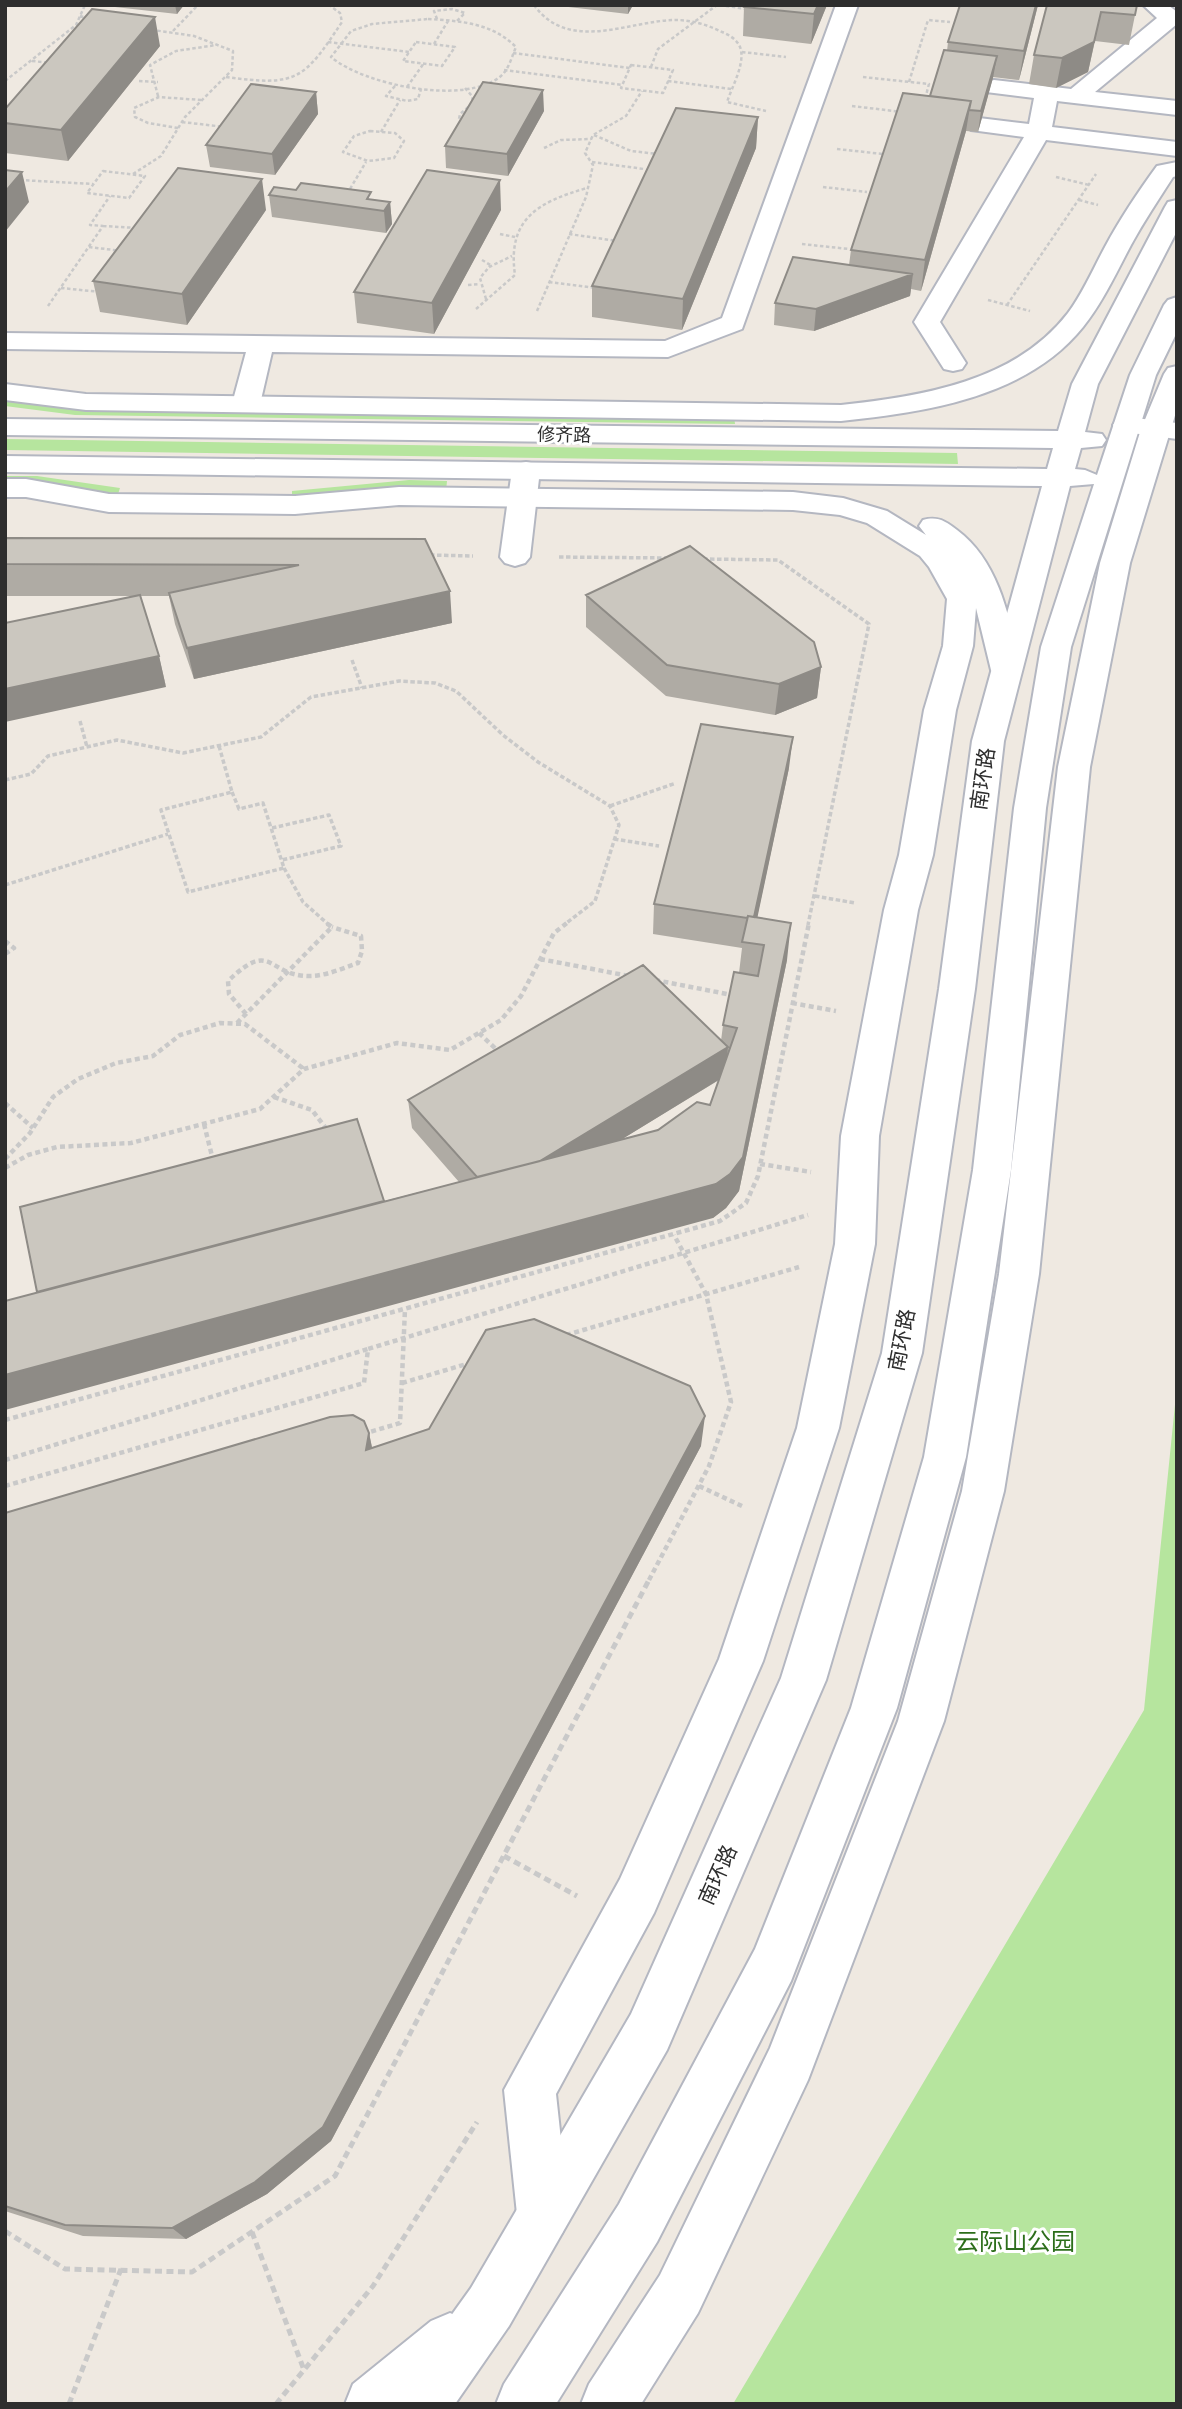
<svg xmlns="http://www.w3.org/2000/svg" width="1182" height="2409" font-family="Roboto,'Noto Sans SC',sans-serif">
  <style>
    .green { fill: #b6e59e }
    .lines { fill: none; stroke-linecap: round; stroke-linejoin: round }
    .minor-casing { stroke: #b4b7c1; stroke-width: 4 }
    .tertiary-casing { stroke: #b4b7c1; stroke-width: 4 }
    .secondary-casing { stroke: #b4b7c1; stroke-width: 4 }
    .path-far3 { stroke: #c9c9c9; stroke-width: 2.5; stroke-dasharray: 3.5 2.5; stroke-linecap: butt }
    .path-far2 { stroke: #c9c9c9; stroke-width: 3.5; stroke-dasharray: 4.5 2.5; stroke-linecap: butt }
    .path-far1 { stroke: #c9c9c9; stroke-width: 4.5; stroke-dasharray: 5 3.5; stroke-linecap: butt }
    .path { stroke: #c9c9c9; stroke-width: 5; stroke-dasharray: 7 4.5; stroke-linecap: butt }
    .minor { fill: #fff; fill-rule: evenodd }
    .tertiary { fill: #fff; fill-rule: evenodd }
    .secondary { fill: #fff; fill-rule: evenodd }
    .path-bridge { stroke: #c9c9c9; stroke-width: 4.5; stroke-dasharray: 5 3.5; stroke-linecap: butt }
    .wall { fill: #afaba4; fill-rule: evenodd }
    .shaded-wall { fill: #8e8b86 }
    .building { fill: #cbc7bf; stroke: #8e8b86; stroke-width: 2 }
    .labels { text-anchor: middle; stroke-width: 6; stroke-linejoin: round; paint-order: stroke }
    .far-street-label { font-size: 18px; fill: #2e2e2e; stroke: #fff }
    .street-label { font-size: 21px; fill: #2e2e2e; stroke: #fff }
    .near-park-label { font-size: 24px; fill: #2c6e1b; stroke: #fff }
  </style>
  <rect width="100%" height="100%" fill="#efe9e1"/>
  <path class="green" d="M 5,397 L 734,416 L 735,424 L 75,415 L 5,406 Z
    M 5,439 L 957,453 L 958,464 L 5,450 Z
    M 5,476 L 37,476 L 120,488 L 117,497 L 5,483 Z
    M 409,480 L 447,481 L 446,491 L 292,500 L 292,491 Z
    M 1177,1385 L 1177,2404 L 733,2404 L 1144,1710 Z"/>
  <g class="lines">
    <g class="minor-casing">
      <path id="minor" d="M 836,5 L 858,5 L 742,329 L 668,357 L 272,352 L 260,404 L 256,410 L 246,412 L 236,410 L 232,404 L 246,352 L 5,349 L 5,333 L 665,341 L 722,318 Z
        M 1143,5 L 1168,5 L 1177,12 L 1177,24 L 1095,92 L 1177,101 L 1177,115 L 1057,101 L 1052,127 L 1177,142 L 1177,156 L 1046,140 L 940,322 L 966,363 L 962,369 L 953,371 L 944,369 L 914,322 L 1024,137 L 971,130 L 967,125 L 971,120 L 979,118 L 1029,124 L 1034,98 L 986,92 L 983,87 L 986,82 L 994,80 L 1071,89 L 1157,18 Z
        M 1127,417 L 1177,423 L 1177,439 L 1117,431 L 1113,425 L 1117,419 Z
        M 526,462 L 536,464 L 540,470 L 530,557 L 525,563 L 515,566 L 505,563 L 500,557 L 512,470 L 516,464 Z"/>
    </g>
    <g class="tertiary-casing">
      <path id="tertiary" d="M 1177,162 L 1177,176 L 1173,177 C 1159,199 1144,221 1131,245 C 1116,273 1103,302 1083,327 C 1026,398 925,412 841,421 L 86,410 L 5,400 L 5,384 L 86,394 L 841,405 C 922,396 1015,382 1068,313 C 1083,293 1093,269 1105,247 C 1120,219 1138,192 1157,166 Z
        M 1177,366 L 1177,409 L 1130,563 L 1090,767 L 1039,1274 L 1004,1491 L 944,1721 L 808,2080 L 698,2313 L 641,2404 L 581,2404 L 589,2384 L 660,2275 L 770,2048 L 898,1721 L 962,1491 L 999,1274 L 1058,767 L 1100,563 L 1141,429 L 1164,374 L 1168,368 Z
        M 5,479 L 26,479 L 109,494 L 295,496 L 399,487 L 793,492 L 843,498 L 887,511 L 926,535 L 919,526 L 923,520 C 938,516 945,521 957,530 C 1000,562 1010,621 1021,670 L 1017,677 L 1006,680 L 995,677 L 991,670 L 976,608 L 973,646 L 956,710 L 933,855 L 918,910 L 879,1136 L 875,1244 L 839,1428 L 763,1661 L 654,1913 L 556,2094 L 569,2214 L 562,2233 L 543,2240 L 524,2233 L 517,2214 L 504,2090 L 620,1879 L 719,1659 L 797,1428 L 835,1244 L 841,1136 L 884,910 L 899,855 L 924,710 L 943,646 L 947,599 L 929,567 L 920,556 L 867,523 L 840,515 L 793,510 L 399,505 L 295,514 L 109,512 L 26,497 L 5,497 Z
        M 450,2313 L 469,2321 L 477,2340 L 469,2359 L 416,2404 L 345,2404 L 353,2384 L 431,2321 Z"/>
    </g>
    <g class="secondary-casing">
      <path id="secondary" d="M 1177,200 L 1177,231 L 1098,384 L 1085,432 L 1102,434 L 1106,440 L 1102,446 L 1081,448 L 1075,469 L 1085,470 L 1097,475 L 1130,375 L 1164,305 L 1168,300 L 1177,297 L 1177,332 L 1156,375 L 1071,647 L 1046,808 L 1011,1170 L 966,1457 L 897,1708 L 791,1981 L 657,2242 L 556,2404 L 496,2404 L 504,2384 L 619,2204 L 755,1949 L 851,1708 L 924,1457 L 973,1170 L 1014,808 L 1041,647 L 1094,484 L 1070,486 L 1004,741 L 975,989 L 922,1353 L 826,1680 L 667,2050 L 509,2326 L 455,2404 L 394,2404 L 402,2384 L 471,2288 L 631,2014 L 781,1678 L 882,1353 L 939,989 L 972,741 L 1042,486 L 5,472 L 5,456 L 1047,469 L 1053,448 L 5,435 L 5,419 L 1058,431 L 1072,384 L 1165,207 L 1168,202 Z"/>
    </g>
    <path class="path-far3" d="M 534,5 C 569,54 630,20 676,20 C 692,20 708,25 722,32 C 730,35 739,41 741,50 C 744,66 732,87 727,102 L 766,111
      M 720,5 L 746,9
      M 80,16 L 90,19
      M 428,19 C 461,21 492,23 516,47 C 512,56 509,69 501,76 C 465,106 364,85 331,57 L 351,31 L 372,24 Z
      M 437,19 L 434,11 L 452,9 L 465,13 L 457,21
      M 173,31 L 198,5
      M 328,42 L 409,52
      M 416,42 L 455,47 L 442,66 L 403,61 Z
      M 434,44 L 448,21
      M 742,52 L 786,57
      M 513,53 L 630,68
      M 32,61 L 51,63
      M 631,65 L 673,70 L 663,93 L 621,88 Z
      M 651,67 L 658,49 L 717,5
      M 504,70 L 623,85
      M 226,77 C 298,87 304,79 342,22 L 340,13 L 329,5
      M 863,77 L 929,84 L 925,99
      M 5,81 L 76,25 L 85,5
      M 139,81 L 158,82
      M 668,81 L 731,89
      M 909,82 L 928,20 L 950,22
      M 395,86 L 386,96 L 407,101 L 418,99 L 421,89
      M 407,87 L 424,63
      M 465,88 L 472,96 L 473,103 L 460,114 L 459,119 L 465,124
      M 158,96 L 150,65 L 176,51 L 216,45
      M 852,106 L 902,112
      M 182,122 L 225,127
      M 178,128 L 148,123 L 135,117 L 134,108 L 159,97 L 201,100
      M 370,131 L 395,133 L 404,141 L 394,158 L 368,161 L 343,152 L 354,136 Z
      M 381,132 L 400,100
      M 594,135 L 631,151 L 658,154
      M 544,148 L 561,140 L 591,139
      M 837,149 L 883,154
      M 592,162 L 644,169
      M 103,171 L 145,176 L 129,198 L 87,193 Z
      M 133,174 L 161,156 L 185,117 L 232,70 L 233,51 L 194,36 L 153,30
      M 1056,177 L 1089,185
      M 20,180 L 93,184
      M 823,187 L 867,192
      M 347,194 L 366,162
      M 1079,200 L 1098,205
      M 103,226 L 137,228
      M 500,234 L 515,237
      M 569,234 L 617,241
      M 802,244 L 849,249
      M 89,247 L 122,251
      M 482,260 L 492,266
      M 549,282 L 596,288
      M 468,285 L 480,284
      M 61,288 L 101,292
      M 486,299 L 480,278 L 489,267 L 512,256
      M 988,300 L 1030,311
      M 1007,305 L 1096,174
      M 48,306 L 103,226 L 90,225 L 110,196
      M 476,309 L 515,275 C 507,219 538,202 587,188
      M 537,311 L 586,197 L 593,165 L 585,153 L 593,135 L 626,116 L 642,91"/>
    <path class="path-far2" d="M 430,555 L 473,556
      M 559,557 L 669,558
      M 703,559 L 778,560 L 869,624 L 808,925
      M 352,660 L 362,688
      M 80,721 L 87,747
      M 219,746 L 232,792
      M 5,780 L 31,774 L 48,756 L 117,740 L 183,753 L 261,737 L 311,697 L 399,681 L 435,683 L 456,691 L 503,735 L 538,762 L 610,806 L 619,825 L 595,901 L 564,925
      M 232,792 L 239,809 L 263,803 L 284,868 L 188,892 L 161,810 Z
      M 610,806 L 676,783
      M 272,828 L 329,815 L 341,846 L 282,860
      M 614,839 L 659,846
      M 284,868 L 303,902 L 329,925
      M 5,885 L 168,834
      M 815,896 L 855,903"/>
    <path class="path-far1" d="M 5,941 L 14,948 L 5,954
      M 540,959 L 629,976
      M 655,980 L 732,995
      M 792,1003 L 836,1011
      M 246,1014 L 229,994 L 228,981 C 273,938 266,976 310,976 C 326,976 343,968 358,963 L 362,951 L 361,936 L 332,927
      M 237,1023 L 332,927 L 326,923
      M 479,1033 L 498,1051
      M 274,1097 L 312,1110 L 328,1131
      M 5,1103 L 33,1128
      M 204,1124 L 213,1160
      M 5,1159 L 30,1133 L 53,1097 L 78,1079 L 116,1063 L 153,1056 L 180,1035 L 220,1023 L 245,1024 L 304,1069
      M 760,1164 L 811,1172
      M 5,1168 L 28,1155 L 57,1147 L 131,1143 L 260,1109 L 304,1069 L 397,1043 L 450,1050 L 501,1020 L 521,996 L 554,933 L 567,923
      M 566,1335 L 799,1267
      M 402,1383 L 470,1363
      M 5,1420 L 720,1221 L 746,1203 L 758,1176 L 809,923
      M 5,1460 L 368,1349
      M 5,1486 L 364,1383 L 368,1349 L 808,1215
      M 699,1486 L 742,1506
      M 649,1580 L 709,1466 L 731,1402 L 706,1294 L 674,1235"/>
    <path class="path" d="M 504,1856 L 577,1896
      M 5,2231 L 65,2269 L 192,2272 L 335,2176 L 650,1578
      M 252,2232 L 304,2370
      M 69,2404 L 121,2269
      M 276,2404 L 373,2286 L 477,2122"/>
    <use href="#minor" class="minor"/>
    <use href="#tertiary" class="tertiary"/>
    <use href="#secondary" class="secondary"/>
    <path class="path-bridge" d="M 363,1434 L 400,1423 L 405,1309"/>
  </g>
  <path class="wall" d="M 114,5 L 184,5 L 177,14 L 115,7 Z
    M 390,5 L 409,5 L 408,7 Z
    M 560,5 L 633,5 L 628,14 L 560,6 Z
    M 827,5 L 811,44 L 743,36 L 744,7 Z
    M 960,5 L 1038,5 L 1019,80 L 993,77 L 978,132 L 966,131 L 921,291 L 911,289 L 910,296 L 814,331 L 774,325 L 775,303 L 849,265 L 851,250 L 930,96 L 947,51 L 948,42 Z
    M 1047,5 L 1137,5 L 1129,45 L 1095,41 L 1088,72 L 1056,88 L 1029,84 L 1034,55 Z
    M 160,46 L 68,161 L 5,153 L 5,109 Z
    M 316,92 L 318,114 L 275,175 L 210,167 L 206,145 Z
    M 544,111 L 508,176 L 446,168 L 445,146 Z
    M 758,117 L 756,148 L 682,330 L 592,317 L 592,286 Z
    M 269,195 L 372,200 L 390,202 L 392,224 L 386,233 L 272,217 Z
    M 266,210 L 187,325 L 100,312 L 93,281 Z
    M 501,210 L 434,334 L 357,323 L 354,292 Z
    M 5,538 L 425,539 L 452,623 L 194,679 L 175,624 L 169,596 L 140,596 L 159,656 L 166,687 L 137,596 L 5,596 Z
    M 586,595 L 821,667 L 817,698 L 775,715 L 666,696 L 586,627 Z
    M 789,768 L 757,917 L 787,960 L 739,1191 L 726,1208 L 713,1218 L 384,1201 L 459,1182 L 412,1128 L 408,1100 L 721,1041 L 723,1025 L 739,973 L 742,948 L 653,934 L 654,904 ZM 719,1080 L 710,1105 L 658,1130 L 622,1139 Z
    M 369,1433 L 372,1447 L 701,1446 L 331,2141 L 267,2194 L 186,2239 L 83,2236 L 5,2211 L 5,1513 Z"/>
  <path class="shaded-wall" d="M 175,5 L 184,5 L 177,14 Z
    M 628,5 L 633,5 L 628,14 Z
    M 818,5 L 827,5 L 811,44 L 814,14 Z
    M 1036,5 L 1038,5 L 1019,80 L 1024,51 Z
    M 1101,12 L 1088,72 L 1056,88 L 1062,58 Z
    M 155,17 L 160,46 L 68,161 L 61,130 Z
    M 997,56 L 993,78 L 978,132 L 981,111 Z
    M 543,90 L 544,111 L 508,176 L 507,154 Z
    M 316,92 L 318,114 L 275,175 L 272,154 Z
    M 971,101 L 966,131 L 921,291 L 925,260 Z
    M 758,117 L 756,148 L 682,330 L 683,299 Z
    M 22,172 L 29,202 L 5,232 L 5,192 Z
    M 262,179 L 266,210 L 187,325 L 182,294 Z
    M 500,180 L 501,210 L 434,334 L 432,303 Z
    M 390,202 L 392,224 L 386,233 L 384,211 Z
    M 913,274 L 910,296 L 814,331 L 816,309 Z
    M 450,591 L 452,623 L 194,679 L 187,648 Z
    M 159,656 L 166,687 L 5,722 L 5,689 Z
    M 821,667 L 817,698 L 775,715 L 779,684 Z
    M 793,737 L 789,768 L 752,943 L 753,919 Z
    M 791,923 L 787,960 L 739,1191 L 726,1208 L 713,1218 L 5,1410 L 5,1375 L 716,1184 Z
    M 728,1047 L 725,1076 L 523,1200 L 482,1182 Z
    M 705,1416 L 701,1446 L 331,2141 L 267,2194 L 186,2239 L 172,2228 Z
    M 369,1433 L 375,1463 L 366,1450 Z"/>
  <path class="building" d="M 745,5 L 818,5 L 814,14 L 744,7 Z
    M 960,5 L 1036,5 L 1024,51 L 948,42 Z
    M 1047,5 L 1137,5 L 1135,15 L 1101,12 L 1094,42 L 1062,58 L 1034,55 Z
    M 92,9 L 155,17 L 61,130 L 5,123 L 5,109 Z
    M 944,50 L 997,56 L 981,111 L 969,110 L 971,101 L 930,96 Z
    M 483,82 L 543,90 L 507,154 L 445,146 Z
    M 251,84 L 316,92 L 272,154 L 206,145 Z
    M 903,93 L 971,101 L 925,260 L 851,250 Z
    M 676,108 L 758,117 L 683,299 L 592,286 Z
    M 178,168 L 262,179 L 182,294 L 93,281 Z
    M 5,170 L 22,172 L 5,192 Z
    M 427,170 L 500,180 L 432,303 L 354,292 Z
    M 301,183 L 371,192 L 367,199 L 390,202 L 384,211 L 269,195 L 274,187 L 296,190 Z
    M 793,257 L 913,274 L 816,309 L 775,303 Z
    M 5,538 L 425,539 L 450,591 L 187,648 L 169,593 L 299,565 L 5,564 Z
    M 690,546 L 814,642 L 821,667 L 779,684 L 667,665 L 586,595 Z
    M 140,595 L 159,656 L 5,689 L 5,623 Z
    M 701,724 L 793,737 L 754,917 L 748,916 L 747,918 L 654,904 Z
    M 748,916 L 791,923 L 743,1157 L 730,1174 L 716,1184 L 5,1375 L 5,1301 L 658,1130 L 697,1102 L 710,1105 L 737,1028 L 723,1025 L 734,972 L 758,976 L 764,945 L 742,942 Z
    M 643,965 L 728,1047 L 540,1161 L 477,1177 L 408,1100 Z
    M 357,1119 L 384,1201 L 37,1292 L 20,1207 Z
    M 534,1319 L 690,1386 L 705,1416 L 323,2127 L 255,2182 L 172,2228 L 65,2225 L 5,2206 L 5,1513 L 330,1417 L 353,1415 L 364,1421 L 369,1433 L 366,1450 L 429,1429 L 486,1330 Z"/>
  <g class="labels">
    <g class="far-street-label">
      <text transform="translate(564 435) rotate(1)" y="6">修齐路</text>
    </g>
    <g class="street-label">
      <text transform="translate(983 779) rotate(-82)" y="7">南环路</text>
      <text transform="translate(902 1340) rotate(-79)" y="7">南环路</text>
      <text transform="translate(718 1875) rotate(-66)" y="7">南环路</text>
    </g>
    <g class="near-park-label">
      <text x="1015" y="2250">云际山公园</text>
    </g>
  </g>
  <rect width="1182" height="2409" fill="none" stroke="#2e2e2e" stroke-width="14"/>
</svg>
